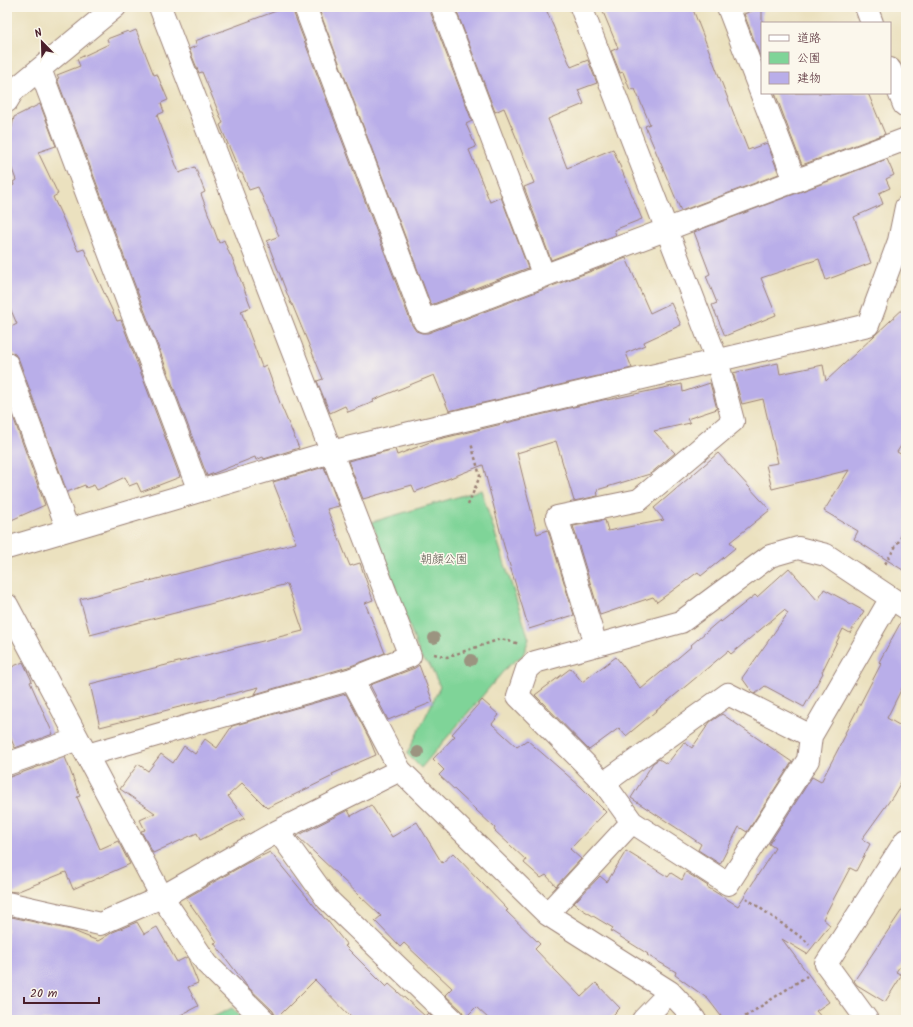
<svg xmlns="http://www.w3.org/2000/svg" width="913" height="1027" font-family="Kalam,'Klee One',sans-serif">
  <style>
    .green { fill: #7fd498; stroke: #647a62 }
    .building { fill: #b9aee9 }
    .lines { fill: none; stroke-linecap: round; stroke-linejoin: round }
    .minor-casing { stroke: #9a8075; stroke-width: 24 }
    .path { stroke: #9a8075; stroke-width: 2.5; stroke-dasharray: 3 3; stroke-linecap: butt }
    .minor { stroke: #fff; stroke-width: 22 }
    .tree { fill: #9b9480 }
    .labels { text-anchor: middle; stroke-width: 3; stroke-linejoin: round; paint-order: stroke }
    .park-label { font-size: 12px; fill: #5a554c; stroke: #fbf7ec }
  </style>
  <rect width="100%" height="100%" fill="#fbf7ec"/>
  <filter id="ink" filterUnits="userSpaceOnUse"><feTurbulence type="fractalNoise" baseFrequency=".025" numOctaves="2"/><feDisplacementMap in="SourceGraphic" scale="8" xChannelSelector="R" yChannelSelector="G"/><feConvolveMatrix kernelMatrix="1 2 1 2 8 2 1 2 1" color-interpolation-filters="sRGB"/></filter>
  <filter id="wash" filterUnits="userSpaceOnUse"><feTurbulence type="fractalNoise" baseFrequency=".012" numOctaves="4" result="noise"/><feDisplacementMap in="SourceGraphic" scale="16" xChannelSelector="R" yChannelSelector="G"/><feGaussianBlur stdDeviation="0.9" result="paint"/><feColorMatrix in="noise" values="0 0 0 0 0 0 0 0 0 0 0 0 0 0 0 0 0 1.4 0 .05"/><feComposite in="paint" operator="in"/></filter>
  <g filter="url(#wash)">
    <rect width="100%" height="100%" fill="#ebe1bf"/>
    <path class="green" d="M 481,490 L 529,639 L 523,655 L 507,667 L 421,768 L 407,754 L 440,687 L 430,665 L 421,658 L 372,522 Z
      M 232,1008 L 244,1020 L 207,1020 Z"/>
    <g id="blocks">
      <path class="building" d="M 287,7 L 293,7 L 293,11 L 412,325 L 416,331 L 422,333 L 428,333 L 626,258 L 650,313 L 671,303 L 681,325 L 644,342 L 645,345 L 626,353 L 632,368 L 449,411 L 434,375 L 373,400 L 374,402 L 348,412 L 345,406 L 330,413 L 317,381 L 323,379 L 292,304 L 291,304 L 267,241 L 279,236 L 258,187 L 249,190 L 242,173 L 240,173 L 220,125 L 223,123 L 202,72 L 199,73 L 189,49 L 197,46 L 195,41 Z
        M 318,7 L 430,7 L 430,11 L 472,121 L 466,124 L 476,147 L 469,150 L 490,202 L 501,197 L 528,268 L 431,305 Z
        M 455,7 L 545,7 L 571,67 L 588,60 L 597,83 L 578,90 L 584,104 L 548,119 L 567,168 L 613,149 L 642,219 L 614,230 L 616,235 L 551,260 L 524,187 L 534,183 L 516,137 L 504,108 L 495,112 Z
        M 601,7 L 692,7 L 748,150 L 767,143 L 779,174 L 681,211 L 645,126 L 650,124 L 635,89 L 630,90 L 623,72 L 620,73 L 611,51 L 618,48 Z
        M 762,7 L 762,61 L 744,14 Z
        M 136,30 L 154,75 L 157,74 L 168,100 L 161,103 L 164,112 L 157,115 L 179,173 L 195,167 L 205,192 L 201,194 L 219,243 L 224,240 L 230,255 L 231,255 L 251,307 L 241,311 L 262,367 L 266,365 L 280,403 L 299,448 L 264,459 L 263,457 L 256,460 L 255,457 L 207,476 L 57,79 L 59,78 L 57,75 L 80,66 L 77,59 L 109,44 L 107,39 L 128,31 L 129,33 Z
        M 775,93 L 868,93 L 885,134 L 802,165 Z
        M 40,104 L 56,146 L 38,152 L 58,194 L 53,197 L 78,251 L 84,249 L 117,321 L 121,320 L 180,477 L 141,492 L 137,483 L 129,486 L 125,477 L 97,490 L 94,485 L 86,488 L 85,485 L 67,492 L 19,360 L 15,354 L 10,352 L 7,352 L 7,329 L 17,324 L 7,301 L 7,189 L 14,185 L 13,182 L 16,180 L 7,155 L 7,142 L 9,141 L 14,117 Z
        M 887,159 L 894,175 L 886,179 L 890,188 L 879,193 L 883,204 L 854,217 L 871,263 L 826,280 L 819,259 L 761,278 L 776,315 L 725,336 L 712,305 L 717,303 L 706,276 L 710,274 L 694,232 Z
        M 906,306 L 906,438 L 897,452 L 906,457 L 906,572 L 854,539 L 858,531 L 824,511 L 849,470 L 772,489 L 766,465 L 778,463 L 763,399 L 742,404 L 733,373 L 778,363 L 780,374 L 823,365 L 826,381 Z
        M 710,383 L 717,409 L 687,419 L 690,423 L 654,431 L 675,453 L 650,474 L 597,490 L 598,496 L 574,501 L 556,441 L 517,453 L 537,534 L 548,530 L 574,615 L 529,629 L 504,546 L 483,465 L 415,492 L 412,485 L 363,499 L 348,461 L 395,449 L 397,455 L 435,440 L 607,399 L 607,400 L 682,384 L 683,392 Z
        M 7,400 L 45,505 L 7,522 Z
        M 718,453 L 770,510 L 730,542 L 735,548 L 701,576 L 698,572 L 657,602 L 653,597 L 600,615 L 573,526 L 605,520 L 608,531 L 664,520 L 654,508 Z
        M 324,467 L 339,506 L 327,509 L 350,566 L 360,563 L 373,600 L 365,603 L 385,653 L 348,667 L 255,694 L 259,687 L 100,727 L 90,684 L 303,631 L 287,584 L 90,635 L 80,599 L 296,543 L 293,536 L 294,535 L 273,482 Z
        M 789,568 L 818,601 L 824,589 L 864,611 L 850,633 L 843,629 L 822,672 L 823,673 L 804,707 L 765,686 L 755,694 L 752,692 L 742,678 L 788,613 L 784,610 L 731,654 L 728,651 L 626,736 L 619,728 L 589,750 L 535,695 L 571,668 L 582,682 L 616,657 L 641,689 L 692,646 L 691,645 L 720,620 L 721,622 L 755,595 L 757,597 Z
        M 902,620 L 906,620 L 906,680 L 887,718 L 906,729 L 906,773 L 893,796 L 862,839 L 870,844 L 856,871 L 850,868 L 823,919 L 830,925 L 807,954 L 782,939 L 829,1002 L 816,1011 L 824,1020 L 724,1020 L 708,999 L 675,975 L 676,972 L 647,955 L 648,954 L 611,931 L 613,928 L 583,910 L 574,903 L 600,876 L 607,882 L 626,851 L 668,877 L 671,873 L 682,880 L 686,872 L 708,886 L 707,887 L 738,906 L 775,848 L 769,844 L 812,777 L 821,782 L 846,734 L 845,733 L 881,664 L 879,662 Z
        M 23,662 L 32,681 L 30,682 L 53,734 L 15,748 L 7,730 L 7,669 Z
        M 419,665 L 433,702 L 388,720 L 370,685 L 415,668 Z
        M 346,694 L 369,738 L 376,755 L 332,774 L 333,776 L 267,808 L 242,783 L 228,796 L 245,818 L 200,840 L 197,833 L 153,853 L 141,831 L 145,830 L 140,820 L 155,813 L 120,789 L 138,764 L 148,771 L 161,754 L 173,763 L 184,746 L 195,754 L 205,739 L 217,748 L 232,726 Z
        M 482,700 L 499,715 L 492,724 L 517,747 L 527,740 L 581,787 L 606,812 L 570,849 L 581,859 L 556,886 L 546,875 L 541,878 L 524,863 L 526,860 L 494,830 L 495,828 L 439,775 L 444,770 L 433,759 L 455,736 L 452,734 Z
        M 722,714 L 792,762 L 747,832 L 739,827 L 720,864 L 698,850 L 701,844 L 631,798 L 653,763 L 659,759 L 667,764 L 684,742 L 692,748 L 710,722 Z
        M 65,757 L 80,796 L 77,797 L 100,849 L 118,841 L 130,864 L 73,889 L 66,872 L 16,892 L 7,891 L 7,778 Z
        M 371,805 L 392,837 L 417,822 L 442,863 L 453,853 L 508,910 L 506,911 L 540,944 L 535,949 L 581,997 L 596,983 L 620,1008 L 608,1020 L 490,1020 L 476,1007 L 465,1018 L 462,1011 L 445,995 L 452,988 L 404,943 L 400,947 L 375,921 L 381,916 L 297,836 L 348,810 L 351,816 Z
        M 270,852 L 325,919 L 326,919 L 347,945 L 345,946 L 386,987 L 389,984 L 425,1016 L 428,1013 L 435,1020 L 354,1020 L 315,980 L 278,1017 L 275,1015 L 273,1011 L 247,986 L 214,943 L 217,942 L 186,898 L 247,863 Z
        M 906,904 L 906,957 L 896,972 L 902,975 L 885,1002 L 857,985 L 854,981 Z
        M 7,916 L 71,930 L 98,941 L 113,932 L 137,922 L 144,934 L 157,927 L 177,962 L 187,957 L 188,958 L 198,983 L 188,987 L 198,1006 L 171,1020 L 7,1020 Z"/>
    </g>
  </g>
  <g filter="url(#ink)">
    <use href="#blocks" fill-opacity="0" stroke="#9a8075" stroke-width="1"/>
    <g class="lines">
      <g class="minor-casing">
        <path id="minor" d="M 305,7 L 424,321 L 906,139
          M 442,7 L 544,276
          M 581,7 L 717,360 L 733,421 L 639,500 L 557,517 L 596,645
          M 728,7 L 795,181
          M 866,7 L 872,23
          M 40,69 L 199,491
          M 890,69 L 904,105 L 906,106
          M 7,101 L 13,91 L 115,7
          M 7,364 L 68,530
          M 7,548 L 331,452 L 464,420 L 868,325 L 899,241 L 906,207
          M 891,598 L 811,736 L 808,760 L 728,884 L 632,822 L 604,783 L 518,696 L 527,669 L 535,662 L 681,622 L 770,556 L 798,548 L 826,555 L 906,608
          M 7,605 L 162,897 L 207,964 L 264,1020
          M 352,679 L 400,770
          M 87,755 L 352,679 L 410,656 L 160,7
          M 7,764 L 78,739
          M 604,783 L 728,694 L 811,736
          M 278,831 L 327,899 L 453,1020
          M 7,903 L 100,924 L 162,897 L 278,831 L 400,770 L 547,914 L 670,992 L 687,1010 L 695,1020
          M 547,914 L 632,822
          M 643,1020 L 670,992
          M 867,1020 L 826,964 L 906,840"/>
      </g>
      <path class="path" d="M 468,505 L 480,476 L 471,443
        M 885,564 L 906,529
        M 434,654 L 447,657 L 501,639 L 520,644
        M 746,898 L 805,940 L 809,945
        M 740,1020 L 807,976"/>
      <use href="#minor" class="minor"/>
    </g>
    <g class="tree">
      <circle cx="434" cy="638" r="6"/>
      <circle cx="471" cy="660" r="6"/>
      <circle cx="418" cy="752" r="6"/>
    </g>
  </g>
  <g class="labels">
    <g class="park-label">
      <text x="444" y="563">朝顔公園</text>
    </g>
  </g>
  <rect width="913" height="1027" fill="none" stroke="#fbf7ec" stroke-width="24"/>
  <rect x="761" y="22" width="130" height="72" fill="#fbf7ec" stroke="#b4a19f"/>
  <rect x="769" y="35" width="20" height="6" fill="#ffffff" stroke="#b4a19f"/>
  <text x="797" y="42" font-size="12" fill="#4a1f2b">道路</text>
  <rect x="769" y="52" width="20" height="12" fill="#7fd498" stroke="#b4a19f"/>
  <text x="797" y="62" font-size="12" fill="#4a1f2b">公園</text>
  <rect x="769" y="72" width="20" height="12" fill="#b9aee9" stroke="#b4a19f"/>
  <text x="797" y="82" font-size="12" fill="#4a1f2b">建物</text>
  <g transform="translate(42 42) rotate(337)" stroke="#fbf7ec" stroke-width="3" paint-order="stroke">
  <path d="M0-3L7 15L0 10L-7 15Z" fill="#4a1f2b"/>
  <text y="-6" font-size="11" font-weight="bold" text-anchor="middle" fill="#4a1f2b">N</text>
  </g>
  <path d="M24 997v6h75v-6" fill="none" stroke="#4a1f2b" stroke-width="2"/>
  <text x="30" y="997" font-size="12" fill="#4a1f2b" stroke="#fbf7ec" stroke-width="3" paint-order="stroke">20 m</text>
</svg>
